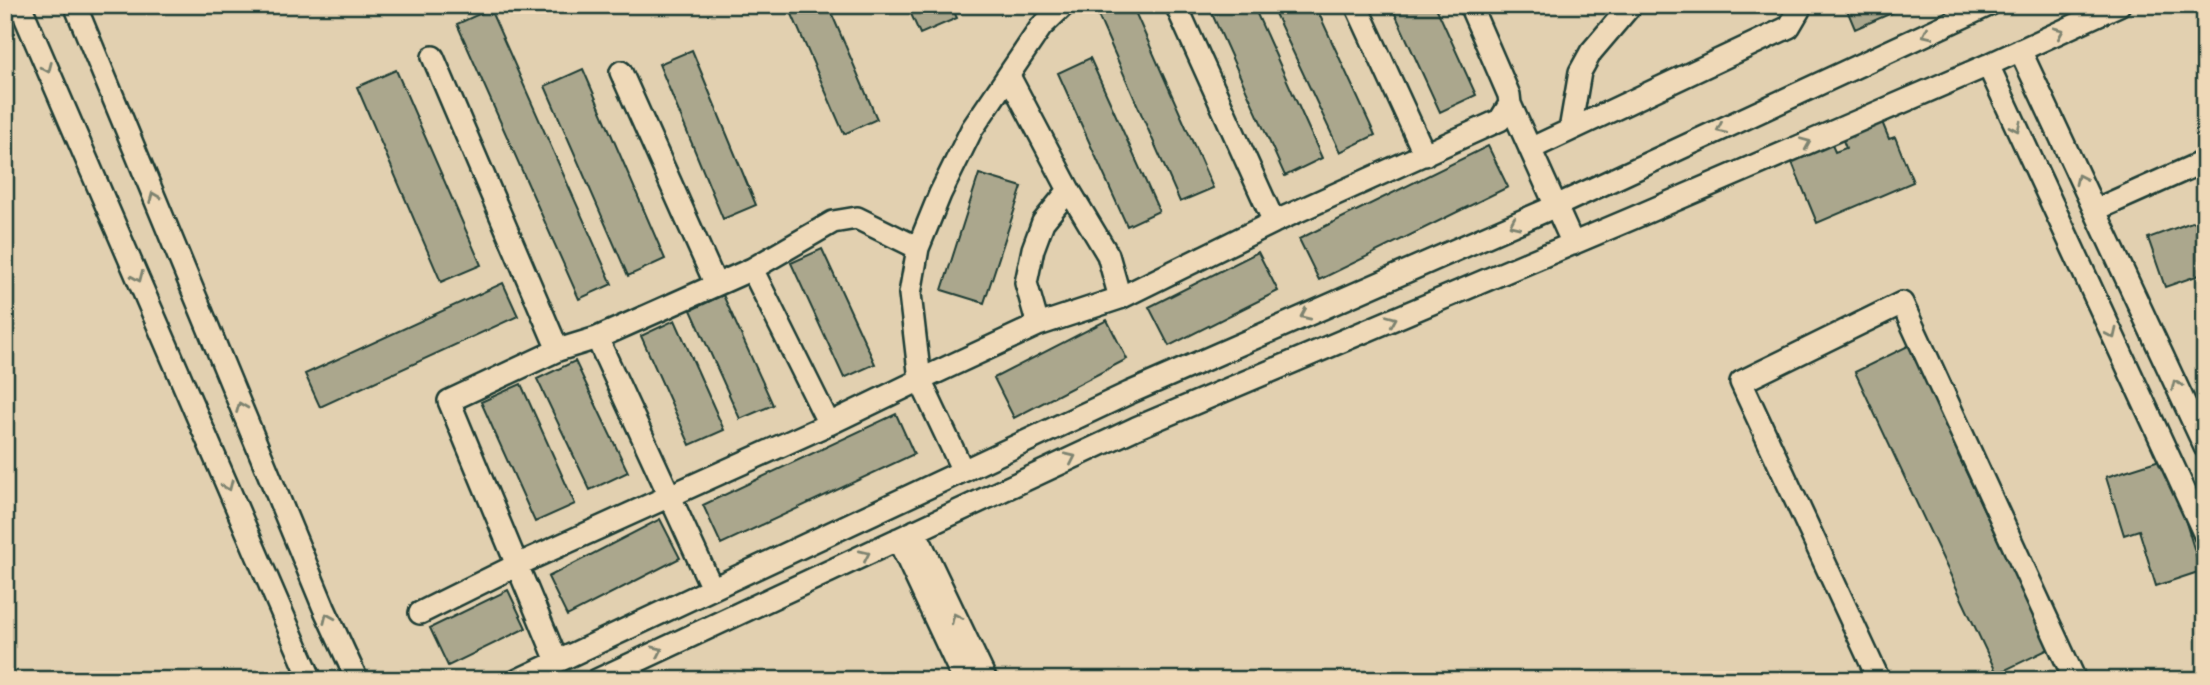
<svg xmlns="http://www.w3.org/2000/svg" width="2210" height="685" font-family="'Playpen Sans',sans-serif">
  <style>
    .building { fill: #aba78d; stroke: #1f3d34; stroke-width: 2 }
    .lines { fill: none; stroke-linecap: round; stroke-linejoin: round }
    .minor-casing { stroke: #1f3d34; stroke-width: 26 }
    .minor { stroke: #efd9b8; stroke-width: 21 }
    .oneway { stroke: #7d836f }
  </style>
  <rect width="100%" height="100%" fill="#e2d0b0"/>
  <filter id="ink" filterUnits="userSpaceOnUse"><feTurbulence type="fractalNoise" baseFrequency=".0143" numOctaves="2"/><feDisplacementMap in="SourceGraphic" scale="14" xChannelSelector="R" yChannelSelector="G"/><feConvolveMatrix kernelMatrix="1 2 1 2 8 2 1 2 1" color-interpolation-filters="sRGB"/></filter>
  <g filter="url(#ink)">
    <path class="building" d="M 788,5 L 828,5 L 877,119 L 844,134 Z
      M 907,5 L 951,5 L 957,18 L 920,34 Z
      M 1108,5 L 1132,5 L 1213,188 L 1180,202 L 1096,11 Z
      M 1208,5 L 1253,5 L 1322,158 L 1285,176 Z
      M 1271,5 L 1315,5 L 1375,135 L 1340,152 Z
      M 1391,5 L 1435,5 L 1476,95 L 1440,112 Z
      M 1845,5 L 1910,5 L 1855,29 Z
      M 490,9 L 612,284 L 579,299 L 457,24 Z
      M 692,50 L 756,205 L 723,219 L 659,64 Z
      M 1090,58 L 1159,211 L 1127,226 L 1058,73 Z
      M 583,69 L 665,259 L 628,276 L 545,86 Z
      M 396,70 L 481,265 L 441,282 L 357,87 Z
      M 1880,117 L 1889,139 L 1895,137 L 1913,182 L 1817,223 L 1789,155 L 1829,138 L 1835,152 L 1846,148 L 1840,133 Z
      M 1488,146 L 1508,187 L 1319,280 L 1299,239 Z
      M 979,174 L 1022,187 L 984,303 L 942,290 Z
      M 2203,218 L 2205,273 L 2165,287 L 2148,238 Z
      M 822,249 L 875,364 L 844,378 L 791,263 Z
      M 1258,252 L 1278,291 L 1169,346 L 1149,307 Z
      M 503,283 L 518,316 L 320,407 L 305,374 Z
      M 723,295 L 773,405 L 740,419 L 691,310 Z
      M 675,320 L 724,430 L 690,445 L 641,336 Z
      M 1107,320 L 1127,359 L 1014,418 L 994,378 Z
      M 1912,344 L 1969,450 L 1958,455 L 2007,559 L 2010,557 L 2057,645 L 1997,674 L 1855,372 Z
      M 575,361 L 628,472 L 590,490 L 537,379 Z
      M 521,384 L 575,504 L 535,522 L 481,402 Z
      M 896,414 L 914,454 L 721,544 L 703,505 Z
      M 2166,458 L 2201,571 L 2156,586 L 2139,530 L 2124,535 L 2106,477 Z
      M 660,519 L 680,558 L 567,616 L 548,577 Z
      M 508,590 L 526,628 L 448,666 L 430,628 Z"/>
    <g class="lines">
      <g class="minor-casing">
        <path id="minor" d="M 20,5 L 311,680
          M 75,5 L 324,608 L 357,680
          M 1176,5 L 1274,222
          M 1356,5 L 1425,155
          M 2020,50 L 2205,447
          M 433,57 L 558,350 L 449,401 L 517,565 L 829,424 L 920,380 L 910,294 L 918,248 L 940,194 L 972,129 L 1041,27 L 1064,5
          M 1988,65 L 2205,535
          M 621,72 L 716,285
          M 1009,76 L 1069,190 L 1043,222 L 1033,249 L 1026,283 L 1038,325
          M 1510,104 L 1573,244
          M 1570,130 L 1580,72 L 1591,52 L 1631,5
          M 1530,149 L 1789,27 L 1799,10 L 1798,5
          M 1069,190 L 1108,255 L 1120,298
          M 2095,210 L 2205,161
          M 752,269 L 833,222 L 857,218 L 918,248
          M 597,338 L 712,588
          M 558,350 L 597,338 L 752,269 L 829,424
          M 963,471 L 920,380 L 1038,325 L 1120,298 L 1274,222 L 1500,120 L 1510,104 L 1509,95 L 1470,5
          M 915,531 L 986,680
          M 898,539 L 964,680
          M 420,613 L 517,565 L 557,661
          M 518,680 L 1129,393 L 1556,206 L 1989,5
          M 597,680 L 1136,428 L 1631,219 L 1988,65 L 2119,5
          M 1879,680 L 1741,382 L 1902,303 L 2075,680"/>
      </g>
      <use href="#minor" class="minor"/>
    </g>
    <defs><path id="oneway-chevron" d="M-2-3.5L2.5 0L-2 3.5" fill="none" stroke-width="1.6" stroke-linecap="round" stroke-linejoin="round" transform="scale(1.75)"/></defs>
    <g class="oneway">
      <use href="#oneway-chevron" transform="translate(2059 32) rotate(-24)"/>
      <use href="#oneway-chevron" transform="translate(1927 34) rotate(155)"/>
      <use href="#oneway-chevron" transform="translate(47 68) rotate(67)"/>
      <use href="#oneway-chevron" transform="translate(2016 127) rotate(65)"/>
      <use href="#oneway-chevron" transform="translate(1721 129) rotate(155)"/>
      <use href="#oneway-chevron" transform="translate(1806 143) rotate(-23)"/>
      <use href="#oneway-chevron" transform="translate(2080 179) rotate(-115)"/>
      <use href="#oneway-chevron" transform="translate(154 197) rotate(-112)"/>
      <use href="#oneway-chevron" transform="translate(1514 224) rotate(156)"/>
      <use href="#oneway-chevron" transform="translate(138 277) rotate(67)"/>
      <use href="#oneway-chevron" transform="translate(1305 315) rotate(156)"/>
      <use href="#oneway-chevron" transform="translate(1392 320) rotate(-23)"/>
      <use href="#oneway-chevron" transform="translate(2112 334) rotate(65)"/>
      <use href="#oneway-chevron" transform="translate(2176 385) rotate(-115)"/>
      <use href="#oneway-chevron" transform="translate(241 407) rotate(-112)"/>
      <use href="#oneway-chevron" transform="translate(1071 458) rotate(-25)"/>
      <use href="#oneway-chevron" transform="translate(228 486) rotate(67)"/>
      <use href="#oneway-chevron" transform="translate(865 555) rotate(-25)"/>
      <use href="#oneway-chevron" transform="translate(328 618) rotate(-114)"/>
      <use href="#oneway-chevron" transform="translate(956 618) rotate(-115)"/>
      <use href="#oneway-chevron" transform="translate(658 651) rotate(-25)"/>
    </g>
  </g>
  <rect width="2210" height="685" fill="none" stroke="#efd9b8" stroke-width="28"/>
  <rect x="14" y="14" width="2182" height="657" fill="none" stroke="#1f3d34" stroke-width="2.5" filter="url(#ink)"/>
</svg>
